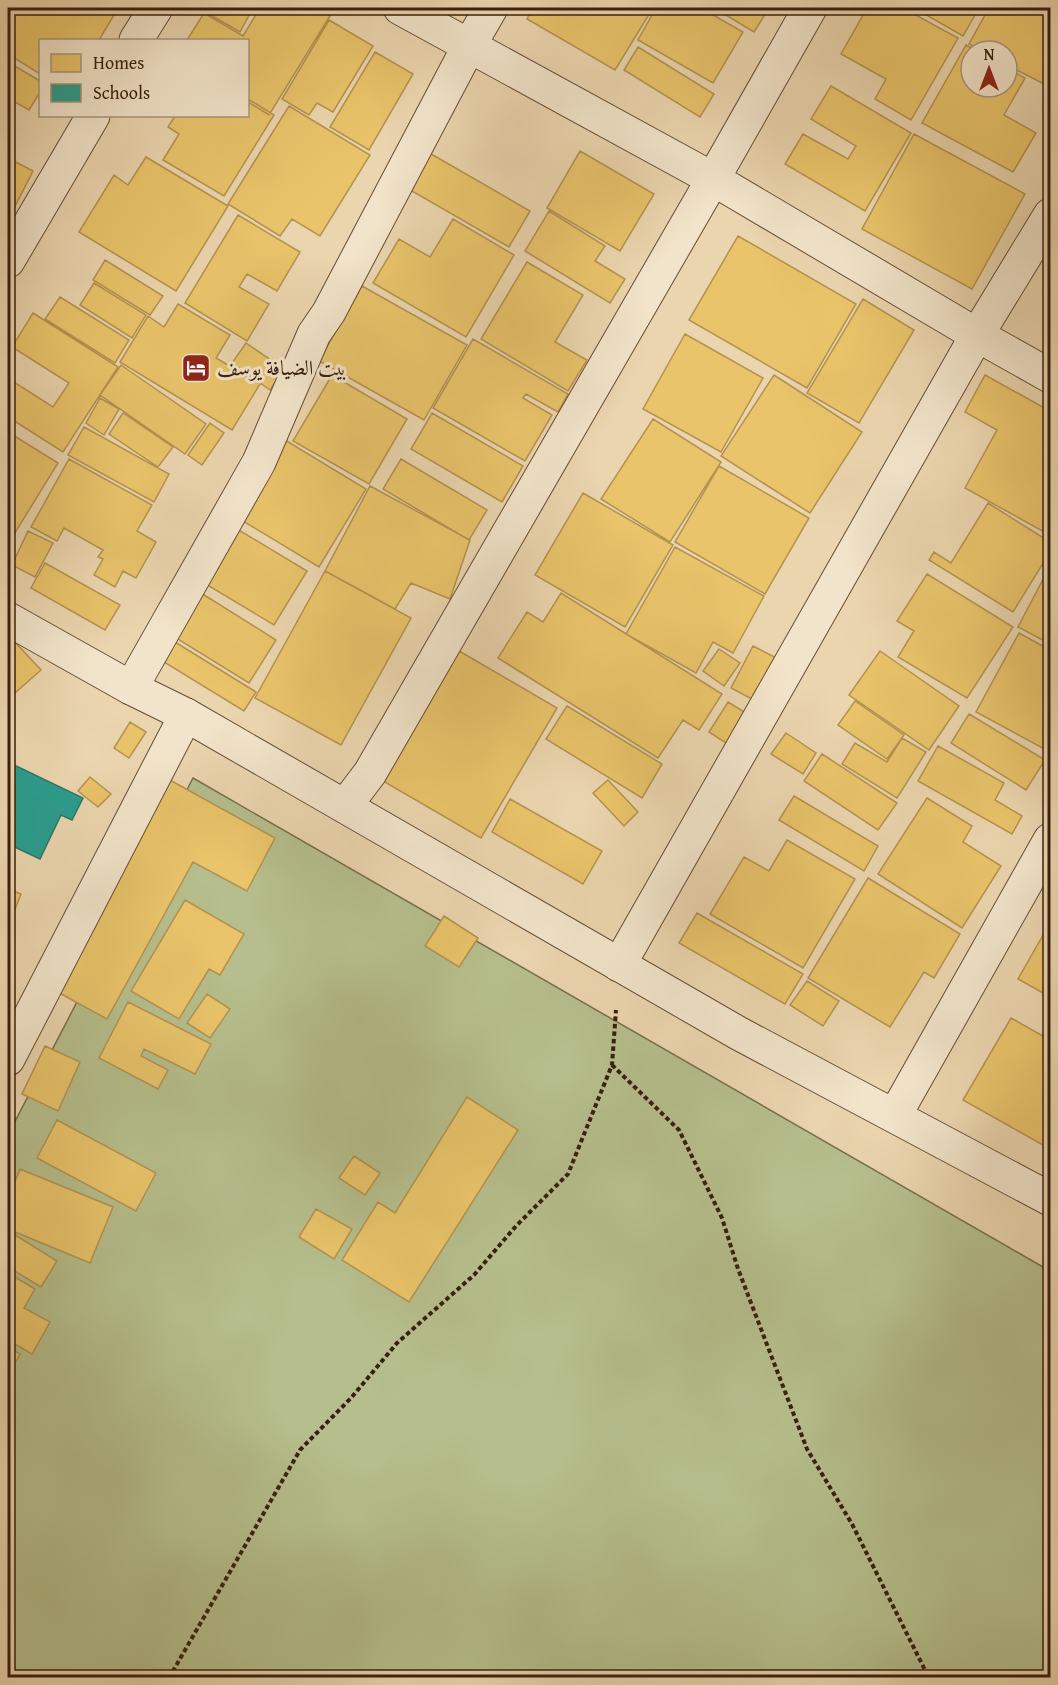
<svg xmlns="http://www.w3.org/2000/svg" width="1058" height="1685" font-family="'Gentium Book Plus',Amiri,serif">
  <style>
    .green { fill: #b5be8c; stroke: #766e4e; stroke-width: 1.5 }
    .homes { fill: #e9c46a; stroke: #b4924f; stroke-width: 1.5 }
    .schools { fill: #2a9d8f; stroke: #2e7769; stroke-width: 1.5 }
    .lines { fill: none; stroke-linecap: round; stroke-linejoin: round }
    .minor-casing { stroke: #654c37; stroke-width: 35 }
    .tertiary-casing { stroke: #654c37; stroke-width: 35 }
    .path { stroke: #381f0f; stroke-width: 4; stroke-dasharray: 4.5 3; stroke-linecap: butt }
    .minor { stroke: #f2e4ca; stroke-width: 33 }
    .tertiary { stroke: #f2e4ca; stroke-width: 33 }
    .labels { text-anchor: middle; stroke-width: 6; stroke-linejoin: round; paint-order: stroke }
    .poi-label { font-size: 21px; fill: #381f0f; stroke: #f2e4ca; text-anchor: start }
  </style>
  <rect width="100%" height="100%" fill="#ebd5ae"/>
  <filter id="stains"><feTurbulence type="fractalNoise" baseFrequency=".00333" numOctaves="4"/><feColorMatrix values="0 0 0 0 .2 0 0 0 0 .09 0 0 0 0 .02 0 0 0 .5 -.17"/></filter>
  <radialGradient id="worn" r=".72"><stop offset=".6" stop-color="#630" stop-opacity="0"/><stop offset="1" stop-color="#630" stop-opacity=".3"/></radialGradient>
  <path class="green" d="M 193,778 L 1050,1271 L 1050,1677 L 8,1677 L 8,1135 Z"/>
  <path class="homes" d="M 8,8 L 113,8 L 117,10 L 99,40 L 40,40 L 40,74 L 8,54 Z
    M 210,8 L 253,8 L 240,32 L 207,13 Z
    M 260,8 L 317,8 L 330,16 L 269,115 L 248,102 L 248,40 L 187,40 L 204,13 L 243,36 Z
    M 533,8 L 653,8 L 615,70 L 527,19 Z
    M 656,8 L 701,8 L 743,32 L 713,83 L 638,40 Z
    M 714,8 L 769,8 L 754,32 Z
    M 867,8 L 903,8 L 958,38 L 911,120 L 875,99 L 886,79 L 841,54 Z
    M 914,8 L 979,8 L 963,36 Z
    M 989,8 L 1050,8 L 1050,87 L 1007,65 L 1007,51 L 983,51 L 969,44 Z
    M 329,20 L 373,46 L 333,112 L 317,103 L 309,115 L 282,99 Z
    M 966,45 L 977,51 L 971,51 L 971,87 L 1007,87 L 1007,68 L 1025,78 L 1004,115 L 1036,133 L 1013,172 L 922,123 Z
    M 638,47 L 714,94 L 700,117 L 624,70 Z
    M 375,52 L 413,74 L 369,150 L 330,127 Z
    M 8,62 L 40,81 L 40,92 L 29,110 L 8,98 L 8,99 Z
    M 831,86 L 911,133 L 865,211 L 785,164 L 803,134 L 848,159 L 856,146 L 811,119 Z
    M 248,99 L 274,115 L 224,196 L 163,160 L 179,134 L 168,127 L 175,116 L 248,116 Z
    M 289,106 L 370,155 L 320,236 L 292,219 L 280,236 L 228,204 Z
    M 914,134 L 1025,194 L 972,289 L 862,229 Z
    M 426,151 L 530,211 L 509,247 L 405,187 Z
    M 580,151 L 654,194 L 620,251 L 547,208 Z
    M 146,157 L 228,206 L 176,291 L 79,232 L 114,175 L 128,185 Z
    M 8,158 L 33,171 L 8,220 Z
    M 549,211 L 605,246 L 595,261 L 625,279 L 610,303 L 525,251 Z
    M 238,215 L 300,252 L 277,291 L 247,274 L 239,287 L 269,304 L 247,341 L 185,303 Z
    M 453,219 L 514,255 L 466,337 L 373,283 L 399,239 L 430,257 Z
    M 738,236 L 856,304 L 807,388 L 689,320 Z
    M 105,260 L 163,296 L 150,315 L 93,280 Z
    M 527,262 L 583,295 L 555,342 L 587,360 L 568,391 L 481,339 Z
    M 94,283 L 146,315 L 132,338 L 80,305 Z
    M 362,286 L 467,345 L 424,420 L 319,361 Z
    M 60,297 L 129,340 L 115,363 L 45,319 Z
    M 863,299 L 914,330 L 859,423 L 807,393 Z
    M 178,304 L 230,335 L 216,358 L 260,384 L 232,430 L 120,362 L 148,316 L 164,327 Z
    M 33,313 L 118,367 L 63,452 L 8,417 L 8,392 L 14,382 L 53,407 L 69,383 L 12,347 Z
    M 685,334 L 763,378 L 721,452 L 643,409 Z
    M 473,339 L 568,394 L 558,412 L 526,394 L 523,398 L 552,415 L 525,461 L 433,408 Z
    M 246,343 L 284,369 L 270,390 L 232,363 Z
    M 121,365 L 206,424 L 185,454 L 100,395 Z
    M 332,375 L 407,419 L 369,484 L 293,441 Z
    M 774,375 L 862,432 L 810,513 L 721,456 Z
    M 985,375 L 1050,411 L 1050,525 L 1046,533 L 965,488 L 997,430 L 965,412 Z
    M 100,398 L 119,409 L 104,435 L 86,423 Z
    M 123,413 L 173,447 L 158,467 L 109,434 Z
    M 432,413 L 523,466 L 502,502 L 411,449 Z
    M 653,419 L 721,462 L 670,542 L 601,499 Z
    M 210,423 L 224,433 L 202,465 L 188,455 Z
    M 84,427 L 169,474 L 154,502 L 68,455 Z
    M 8,432 L 58,463 L 8,544 Z
    M 280,437 L 366,489 L 319,567 L 233,515 Z
    M 69,459 L 152,505 L 137,531 L 156,542 L 136,578 L 123,571 L 115,587 L 94,575 L 103,559 L 98,557 L 103,550 L 64,528 L 57,541 L 31,527 Z
    M 401,459 L 487,510 L 469,540 L 383,489 Z
    M 719,466 L 809,518 L 765,594 L 675,542 Z
    M 370,486 L 470,540 L 450,599 L 411,583 L 395,609 L 325,571 Z
    M 583,493 L 673,545 L 625,627 L 535,575 Z
    M 988,503 L 1050,542 L 1050,552 L 1013,612 L 929,560 L 934,552 L 951,563 Z
    M 237,529 L 307,571 L 274,625 L 204,583 Z
    M 28,531 L 53,543 L 35,577 L 12,565 Z
    M 675,547 L 764,596 L 733,653 L 713,642 L 696,673 L 626,634 Z
    M 45,563 L 120,605 L 105,630 L 31,588 Z
    M 1050,566 L 1050,644 L 1018,627 Z
    M 325,571 L 411,618 L 341,745 L 255,698 Z
    M 927,574 L 1013,627 L 967,698 L 898,657 L 914,631 L 897,621 Z
    M 201,593 L 276,640 L 249,683 L 173,636 Z
    M 561,593 L 722,694 L 699,730 L 683,720 L 658,758 L 498,658 L 527,612 L 543,622 Z
    M 1019,633 L 1050,650 L 1050,752 L 976,712 Z
    M 14,641 L 41,670 L 8,699 L 8,647 Z
    M 175,642 L 256,692 L 244,711 L 164,662 Z
    M 447,644 L 557,708 L 481,838 L 371,774 Z
    M 753,646 L 786,663 L 765,706 L 731,688 Z
    M 719,649 L 740,663 L 724,686 L 703,671 Z
    M 880,651 L 959,706 L 929,750 L 849,695 Z
    M 855,701 L 904,735 L 887,759 L 838,725 Z
    M 728,702 L 749,715 L 729,745 L 709,732 Z
    M 567,706 L 662,764 L 642,798 L 546,739 Z
    M 969,714 L 1045,760 L 1026,790 L 951,743 Z
    M 130,722 L 146,732 L 129,758 L 114,748 Z
    M 786,733 L 816,753 L 803,774 L 771,754 Z
    M 902,738 L 926,752 L 897,798 L 842,764 L 855,743 L 887,762 Z
    M 938,746 L 1004,783 L 995,800 L 1022,816 L 1012,834 L 918,781 Z
    M 822,754 L 897,803 L 878,830 L 804,781 Z
    M 90,777 L 111,794 L 98,807 L 78,791 Z
    M 168,779 L 275,838 L 247,891 L 193,862 L 107,1019 L 52,989 Z
    M 608,780 L 638,812 L 624,826 L 593,793 Z
    M 794,796 L 878,846 L 864,871 L 779,820 Z
    M 927,798 L 972,826 L 963,842 L 1001,866 L 962,928 L 878,874 Z
    M 510,799 L 602,851 L 583,884 L 492,832 Z
    M 787,840 L 855,879 L 803,968 L 710,914 L 744,857 L 769,871 Z
    M 868,878 L 960,934 L 934,978 L 924,972 L 890,1027 L 808,978 Z
    M 8,889 L 21,894 L 8,927 Z
    M 185,900 L 244,934 L 220,975 L 209,969 L 179,1019 L 131,991 Z
    M 697,913 L 803,974 L 785,1004 L 679,943 Z
    M 444,916 L 478,938 L 459,967 L 425,946 Z
    M 1050,923 L 1050,997 L 1018,979 Z
    M 807,981 L 839,1001 L 823,1026 L 790,1005 Z
    M 207,994 L 230,1009 L 210,1038 L 187,1023 Z
    M 128,1002 L 211,1044 L 195,1074 L 144,1049 L 141,1056 L 168,1070 L 158,1089 L 99,1058 Z
    M 1011,1018 L 1050,1040 L 1050,1149 L 963,1100 Z
    M 45,1046 L 80,1062 L 58,1111 L 22,1094 Z
    M 467,1097 L 518,1130 L 409,1302 L 342,1260 L 378,1202 L 395,1213 Z
    M 57,1120 L 156,1173 L 136,1211 L 37,1158 Z
    M 354,1156 L 380,1173 L 365,1195 L 339,1178 Z
    M 20,1169 L 113,1207 L 90,1263 L 8,1229 L 8,1200 Z
    M 316,1209 L 352,1229 L 334,1259 L 299,1237 Z
    M 15,1235 L 57,1261 L 41,1287 L 8,1267 L 8,1247 Z
    M 8,1273 L 35,1289 L 24,1308 L 50,1322 L 32,1354 L 8,1340 Z
    M 8,1347 L 20,1354 L 8,1376 Z"/>
  <path class="schools" d="M 8,762 L 83,798 L 72,820 L 61,815 L 40,859 L 8,844 Z"/>
  <g class="lines">
    <g class="minor-casing">
      <path id="minor" d="M 400,8 L 713,179 L 977,335 L 1050,376
        M 136,40 L 156,8
        M 8,261 L 93,116
        M 131,688 L 259,462 L 314,334 L 329,312 L 469,46 L 491,8
        M 345,806 L 370,773 L 445,643 L 713,179 L 810,8
        M 619,965 L 977,335 L 1050,215
        M 8,1059 L 186,715
        M 895,1115 L 1050,840"/>
    </g>
    <g class="tertiary-casing">
      <path id="tertiary" d="M 8,619 L 131,688 L 186,715 L 738,1033 L 1050,1199"/>
    </g>
    <path class="path" d="M 612,1065 L 679,1130 L 722,1218 L 738,1269 L 807,1449 L 852,1524 L 929,1678
      M 169,1678 L 300,1450 L 351,1398 L 397,1343 L 474,1275 L 516,1226 L 568,1174 L 612,1065 L 616,1010"/>
    <use href="#minor" class="minor"/>
    <use href="#tertiary" class="tertiary"/>
  </g>
  <defs>
    <g id="hotel-square" transform="scale(1.5)"><rect x="-9" y="-9" width="18" height="18" rx="4" fill="#8f2418" stroke="#f2e4ca"/><path d="M-6-4.5h1.5V1H6V5H4.5V3h-9V5H-6ZM-4 0a1.8 1.8 0 1 1 3.6 0ZM.5 0V-2.5h3Q6-2.5 6 0Z" fill="#fff"/></g>
  </defs>
  <g fill-rule="evenodd">
    <use href="#hotel-square" x="196" y="368"/>
  </g>
  <g class="labels">
    <g class="poi-label">
      <text x="217" y="375">بيت الضيافة يوسف</text>
    </g>
  </g>
  <rect width="1058" height="1685" fill="none" stroke="#ebd5ae" stroke-width="30"/>
  <rect x="9" y="9" width="1040" height="1667" fill="none" stroke="#381f0f" stroke-width="3"/>
  <rect x="15" y="15" width="1028" height="1655" fill="none" stroke="#381f0f" stroke-width="1.5"/>
  <rect x="39" y="39" width="210" height="78" fill="#f2e4ca" stroke="#a8957f" stroke-width="1.5"/>
  <rect x="51" y="54" width="30" height="18" fill="#e9c46a" stroke="#a8957f" stroke-width="1.5"/>
  <text x="93" y="69" font-size="18" fill="#381f0f">Homes</text>
  <rect x="51" y="84" width="30" height="18" fill="#2a9d8f" stroke="#a8957f" stroke-width="1.5"/>
  <text x="93" y="99" font-size="18" fill="#381f0f">Schools</text>
  <g transform="translate(989 69)"><circle r="28" fill="#f2e4ca" stroke="#a8957f" stroke-width="1.5"/>
  <path d="M0-4.5L10 22L0 15L-10 22Z" fill="#8f2418"/>
  <text y="-9" font-size="16" font-weight="bold" text-anchor="middle" fill="#381f0f">N</text>
  </g>
  <rect width="100%" height="100%" filter="url(#stains)"/>
  <rect width="100%" height="100%" fill="url(#worn)"/>
</svg>
